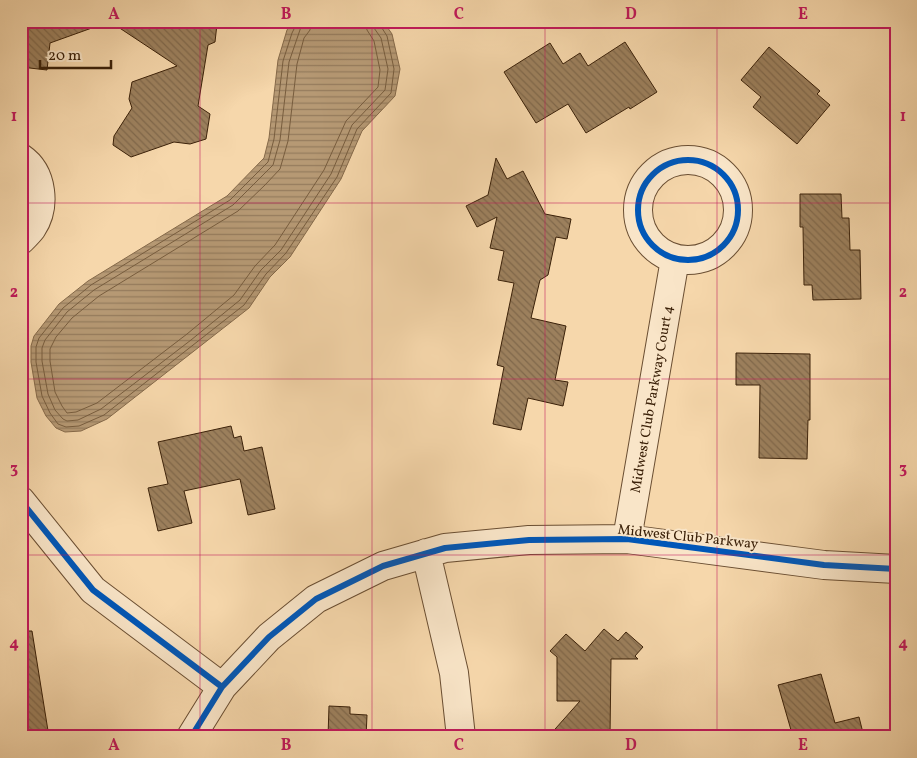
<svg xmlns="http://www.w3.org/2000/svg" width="917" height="758" font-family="Vollkorn,serif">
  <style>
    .water { fill: url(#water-rules); stroke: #856949 }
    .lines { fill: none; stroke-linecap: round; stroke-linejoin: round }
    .shore { stroke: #785d3e; stroke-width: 1 }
    .building { fill: url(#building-back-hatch); stroke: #3b2109 }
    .minor-casing { stroke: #6a4e32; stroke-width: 30 }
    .minor { stroke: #f9e5c8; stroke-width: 28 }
    .cycleway-casing { stroke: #f9e5c8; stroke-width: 9 }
    .cycleway { stroke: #0057b8; stroke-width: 6 }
    .grid { fill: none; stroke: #c2185b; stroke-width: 1; stroke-opacity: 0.55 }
    .labels { text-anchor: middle; stroke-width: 4; stroke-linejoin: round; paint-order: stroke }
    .street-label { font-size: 14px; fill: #3b2109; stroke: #f9e5c8 }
    .neatline { fill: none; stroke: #c2185b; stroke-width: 2 }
    .grid-label { font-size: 16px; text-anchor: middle; font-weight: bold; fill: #c2185b }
  </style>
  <defs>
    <pattern id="water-rules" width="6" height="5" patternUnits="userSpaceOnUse" patternTransform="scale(1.25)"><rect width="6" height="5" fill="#b69974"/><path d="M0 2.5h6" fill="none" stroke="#957c5d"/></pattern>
    <pattern id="building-back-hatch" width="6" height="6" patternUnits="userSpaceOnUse" patternTransform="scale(1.25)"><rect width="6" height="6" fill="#9c805d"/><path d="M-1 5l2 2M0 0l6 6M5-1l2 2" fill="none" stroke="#80684b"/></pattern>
  </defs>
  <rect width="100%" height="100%" fill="#f6d7ab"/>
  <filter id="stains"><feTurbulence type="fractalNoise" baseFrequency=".004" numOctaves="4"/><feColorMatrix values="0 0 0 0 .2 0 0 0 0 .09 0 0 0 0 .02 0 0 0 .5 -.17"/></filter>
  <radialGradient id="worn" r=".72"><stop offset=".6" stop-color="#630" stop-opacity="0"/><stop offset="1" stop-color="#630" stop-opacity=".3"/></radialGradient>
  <path class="water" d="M 293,21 L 383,21 L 392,34 L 400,69 L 395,96 L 362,131 L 341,179 L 290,257 L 270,277 L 249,308 L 107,419 L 81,431 L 65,432 L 56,428 L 46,416 L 37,398 L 31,362 L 31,346 L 34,336 L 59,304 L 88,281 L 227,196 L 264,158 L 269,138 L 278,60 L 287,30 Z"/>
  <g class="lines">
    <path class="shore" d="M 297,21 L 296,25 L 292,33 L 283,61 L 274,139 L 268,162 L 230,200 L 91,285 L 63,308 L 39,338 L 36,347 L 36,362 L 42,396 L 50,413 L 58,424 L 66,427 L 79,426 L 104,415 L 244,305 L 266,274 L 286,253 L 337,177 L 357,129 L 391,93 L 394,69 L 387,36 L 380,25 L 379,21
      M 303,21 L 289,62 L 280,140 L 273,165 L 233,205 L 94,290 L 67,312 L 45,340 L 42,348 L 42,361 L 48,394 L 55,410 L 63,419 L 67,421 L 78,420 L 101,409 L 191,340 L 240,300 L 261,270 L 281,250 L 331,174 L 352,125 L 385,90 L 388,69 L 381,38 L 374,28 L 373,21
      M 311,21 L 310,30 L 304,38 L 297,64 L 288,141 L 280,169 L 265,185 L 238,211 L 99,296 L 72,318 L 56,337 L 50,349 L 50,361 L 55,392 L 62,406 L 67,413 L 76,412 L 97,403 L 187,334 L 234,295 L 255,266 L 275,245 L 324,170 L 346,121 L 378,87 L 380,70 L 374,41 L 367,30 L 365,21"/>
  </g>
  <path class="building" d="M 21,21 L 103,21 L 103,24 L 50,43 L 47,70 L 21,67 Z
    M 109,21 L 200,21 L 217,24 L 215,42 L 208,45 L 198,106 L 210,114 L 206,139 L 190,144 L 174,142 L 131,157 L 113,145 L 114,136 L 132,108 L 129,99 L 132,82 L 177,66 Z
    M 625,42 L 657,92 L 630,109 L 629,107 L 586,133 L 568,104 L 536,123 L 504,72 L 550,43 L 563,64 L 580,53 L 588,66 Z
    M 769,47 L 820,91 L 817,94 L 830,105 L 797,144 L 753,107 L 761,97 L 741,80 Z
    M 496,158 L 507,179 L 523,171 L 545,214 L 571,219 L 567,239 L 556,237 L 548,275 L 540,280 L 531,318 L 566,326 L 555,380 L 568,382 L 563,406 L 528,398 L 521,430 L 493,424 L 504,367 L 497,365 L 514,283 L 498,280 L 504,251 L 490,248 L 497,217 L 477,227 L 466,206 L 488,195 Z
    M 800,194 L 841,194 L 842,218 L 849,218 L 850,250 L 860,250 L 861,299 L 813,300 L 812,285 L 804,285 L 803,227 L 800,227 Z
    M 736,353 L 810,354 L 810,420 L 808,420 L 807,459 L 759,458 L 760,385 L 736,385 Z
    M 231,426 L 234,438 L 241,436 L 244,451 L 262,447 L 275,509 L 248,515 L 240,479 L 184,491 L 192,523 L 158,531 L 148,488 L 168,484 L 158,442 Z
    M 604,629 L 618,641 L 626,632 L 643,647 L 635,656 L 638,659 L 611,659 L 610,737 L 548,737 L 580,701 L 557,701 L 557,657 L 550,651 L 566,634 L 585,651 Z
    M 21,631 L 32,631 L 49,737 L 21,737 Z
    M 821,674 L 835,723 L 859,717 L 864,737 L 793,737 L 778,685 Z
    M 329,706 L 350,707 L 350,714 L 367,715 L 366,737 L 328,737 Z"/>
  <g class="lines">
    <g class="minor-casing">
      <path id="minor" d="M 21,158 C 43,173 46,207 32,228 C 29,232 25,236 21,240
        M638 210a50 50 0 1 1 100 0a50 50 0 1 1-100 0Z
        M 21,501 L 93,590 L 222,687
        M 627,539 L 675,259
        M 426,553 L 454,673 L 461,737
        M 191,737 L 222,687 L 269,637 L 316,599 L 383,566 L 445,548 L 529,540 L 627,539 L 824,565 L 896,569"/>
    </g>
    <use href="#minor" class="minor"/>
    <g class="cycleway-casing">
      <path id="cycleway" d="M638 210a50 50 0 1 1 100 0a50 50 0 1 1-100 0Z
        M 21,501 L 93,590 L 222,687
        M 191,737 L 222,687 L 269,637 L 316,599 L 383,566 L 445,548 L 529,540 L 627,539 L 824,565 L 896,569"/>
    </g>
    <use href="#cycleway" class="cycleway"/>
  </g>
  <path class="grid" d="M 200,21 L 200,737M 372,21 L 372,737M 545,21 L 545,737M 717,21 L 717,737M 21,203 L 896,203M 21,379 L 896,379M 21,555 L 896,555"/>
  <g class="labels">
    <g class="street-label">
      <text transform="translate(651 399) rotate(-80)" y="5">Midwest Club Parkway Court 4</text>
      <text transform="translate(688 536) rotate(6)" y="5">Midwest Club Parkway</text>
    </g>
  </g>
  <rect width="917" height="758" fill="none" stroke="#f6d7ab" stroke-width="55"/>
  <path d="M40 60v8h71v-8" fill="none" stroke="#3b2109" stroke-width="2.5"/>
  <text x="48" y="60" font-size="15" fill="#3b2109" stroke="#f9e5c8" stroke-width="4" paint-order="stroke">20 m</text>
  <rect x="28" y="28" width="862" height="702" class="neatline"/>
  <g class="grid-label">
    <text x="114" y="19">A</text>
    <text x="286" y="19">B</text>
    <text x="459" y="19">C</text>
    <text x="631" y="19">D</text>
    <text x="803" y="19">E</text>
    <text x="14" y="121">1</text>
    <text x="903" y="121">1</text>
    <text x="14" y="297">2</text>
    <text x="903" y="297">2</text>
    <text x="14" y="473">3</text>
    <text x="903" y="473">3</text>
    <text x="14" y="648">4</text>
    <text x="903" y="648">4</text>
    <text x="114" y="750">A</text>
    <text x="286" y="750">B</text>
    <text x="459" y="750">C</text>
    <text x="631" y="750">D</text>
    <text x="803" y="750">E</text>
  </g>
  <rect width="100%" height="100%" filter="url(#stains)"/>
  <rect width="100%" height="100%" fill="url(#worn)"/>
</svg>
